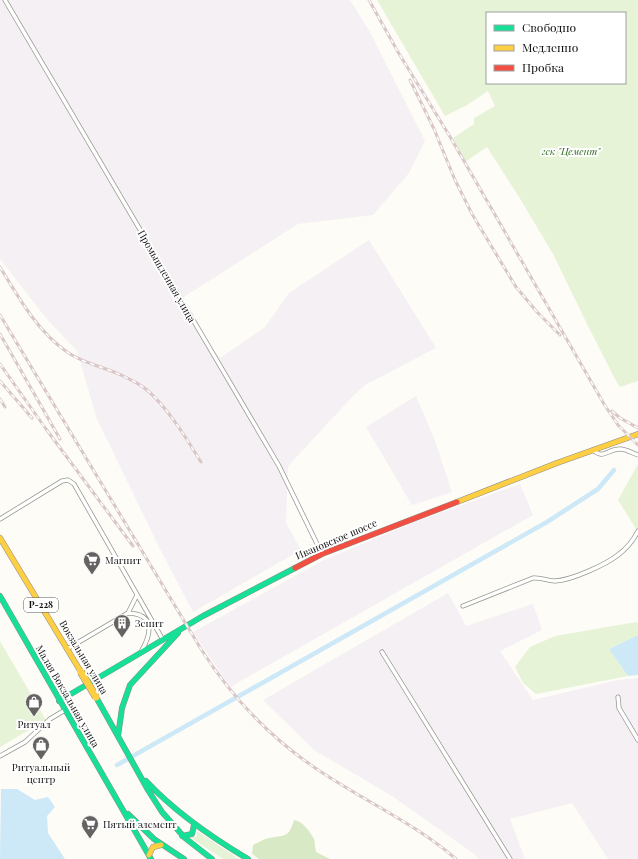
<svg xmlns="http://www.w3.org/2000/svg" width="638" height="859" font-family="'Playfair Display',serif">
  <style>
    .industrial { fill: #f5f0f3 }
    .green { fill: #e7f3d7; fill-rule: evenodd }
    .forest { fill: #d8eac5 }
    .water { fill: #cde8f7 }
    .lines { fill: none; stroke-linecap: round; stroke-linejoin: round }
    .canal { stroke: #cde8f7; stroke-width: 4.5 }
    .street-casing { stroke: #979795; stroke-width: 5 }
    .fast-casing { stroke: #8e8d8b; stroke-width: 6 }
    .slow-casing { stroke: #8e8d8b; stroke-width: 6 }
    .jam-casing { stroke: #8e8d8b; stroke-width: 6 }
    .street { stroke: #fffffe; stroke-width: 3.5 }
    .fast { stroke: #16e098; stroke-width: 5 }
    .slow { stroke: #ffcf43; stroke-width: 5 }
    .jam { stroke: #f24e42; stroke-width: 5 }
    .rail-casing { stroke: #d9c6c7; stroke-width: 3 }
    .rail { stroke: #fff; stroke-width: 1.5; stroke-dasharray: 4.5; stroke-linecap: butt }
    .slow-bridge-casing { stroke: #858482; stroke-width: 8; stroke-linecap: butt }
    .slow-bridge { stroke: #ffcf43; stroke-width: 7 }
    .labels { text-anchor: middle; stroke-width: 4; stroke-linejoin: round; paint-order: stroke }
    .shield { fill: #fff; stroke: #585858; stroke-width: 1 }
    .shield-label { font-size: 9px; font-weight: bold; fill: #111 }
    .park-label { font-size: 10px; font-style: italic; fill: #2f6b1f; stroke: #fff }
    .street-label { font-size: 10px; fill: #111; stroke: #fff }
    .poi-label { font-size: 10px; fill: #111; stroke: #fff; text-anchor: start }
  </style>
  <rect width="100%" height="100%" fill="#fdfcf7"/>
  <path class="industrial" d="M 0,0 L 350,0 L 370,32 L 425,141 L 409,173 L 373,215 L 298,224 L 176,302 L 220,358 L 265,327 L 289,293 L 369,240 L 436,348 L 365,385 L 353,396 L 288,466 L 286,523 L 301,550 L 193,612 L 159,547 L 97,419 L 77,351 L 46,318 L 0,259 Z
    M 416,396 L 434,438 L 452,492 L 412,505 L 366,427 Z
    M 520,484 L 533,515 L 230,687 L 193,632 L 324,560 L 415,522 Z
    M 448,593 L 466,626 L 533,604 L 542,630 L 500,651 L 533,700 L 618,680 L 638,678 L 638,859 L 608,859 L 572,803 L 510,819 L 525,859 L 478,859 L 474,854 L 392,796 L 314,750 L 263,700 Z"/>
  <path class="green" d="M 377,0 L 638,0 L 638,381 L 620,387 L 616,381 L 588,326 L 553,254 L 519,197 L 487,147 L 465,162 L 453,138 L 474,124 L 474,118 L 495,106 L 488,91 L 467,105 L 445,116 ZM 487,13 L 625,13 L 625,83 L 487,83 Z
    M 638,464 L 638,532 L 618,500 Z
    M 636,622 L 638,623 L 638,635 L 609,649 L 628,676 L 536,694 L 523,683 L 515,667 L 530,647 L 555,636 Z
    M 0,641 L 46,720 L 0,747 Z
    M 197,831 L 239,859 L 223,859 L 191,838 L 197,836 Z"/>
  <path class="forest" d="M 294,820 C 302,821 310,831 314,839 C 315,843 315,848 316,852 L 330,859 L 259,859 L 252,854 L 253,845 C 257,843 261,841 265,839 C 282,834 288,841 294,820 Z"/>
  <path class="water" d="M 638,635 L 638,675 L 628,676 L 609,649 Z
    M 1,789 L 17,789 L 35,800 L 48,797 L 55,807 L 47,816 L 48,833 L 65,859 L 0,859 Z"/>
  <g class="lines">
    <path class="canal" d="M 117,765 L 547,522 L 598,489 L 614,470"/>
    <g class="street-casing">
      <path id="street" d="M 5,0 L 279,466 L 322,554
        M 593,450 C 604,460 607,449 620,449 C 626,449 632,453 638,455
        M 0,519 L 62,481 L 68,480 L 74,484 L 163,640
        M 463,606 L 533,578 C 541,577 547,581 555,581 C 572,580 605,565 618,555 C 626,549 634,539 638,531
        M 128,613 C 155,614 152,633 141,652
        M 67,649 L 128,613 L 137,595
        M 382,652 L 510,859
        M 618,697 L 619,708 L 638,740
        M 0,756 L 25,742 L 50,719 L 65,710"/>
    </g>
    <g class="fast-casing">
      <path id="fast" d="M 0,596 L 151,859
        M 96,697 L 148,790 L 162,812 L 185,838 L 212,859
        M 59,701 L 203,616 L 295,568
        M 118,736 L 122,708 L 130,685 L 178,633
        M 146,781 C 176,813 211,837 248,859
        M 128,814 L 154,839 L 184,859
        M 182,836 L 192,834 L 194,825"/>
    </g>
    <g class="slow-casing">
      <path id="slow" d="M 457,502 L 557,463 L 638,434
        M 0,538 L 81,672
        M 149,855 L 153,847 L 161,845"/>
    </g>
    <g class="jam-casing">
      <path id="jam" d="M 295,568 L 322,554 L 457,502"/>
    </g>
    <use href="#street" class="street"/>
    <use href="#fast" class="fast"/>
    <use href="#slow" class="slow"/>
    <use href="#jam" class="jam"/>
    <g class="rail-casing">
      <path id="rail" d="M 369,0 L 398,52 L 449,135 L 604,404 L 618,425 L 638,445
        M 410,80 L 434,129 L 455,180 L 472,214 L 516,287 L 537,312 L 560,335
        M 0,267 C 19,298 37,331 67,352 C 84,364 105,367 123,376 C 131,380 140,384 147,390 C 168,408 186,438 201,462
        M 0,315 L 201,649 C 234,701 276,744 329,777 C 371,804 418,826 456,859
        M 0,334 L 60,439
        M 0,364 L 46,429 L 133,546
        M 0,381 L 32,418
        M 0,399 L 5,407
        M 612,411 L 620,418 L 638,428"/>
    </g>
    <use href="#rail" class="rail"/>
    <g class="slow-bridge-casing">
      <path id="slow-bridge" d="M 81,672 L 96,697"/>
    </g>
    <use href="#slow-bridge" class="slow-bridge"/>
  </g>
  <defs>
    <g id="supermarket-pin" transform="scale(0.9)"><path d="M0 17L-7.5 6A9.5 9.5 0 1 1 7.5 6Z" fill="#646362" stroke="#fff"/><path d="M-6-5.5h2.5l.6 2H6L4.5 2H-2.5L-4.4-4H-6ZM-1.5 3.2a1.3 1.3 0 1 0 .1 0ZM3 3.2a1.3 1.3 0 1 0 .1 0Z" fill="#fff"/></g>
    <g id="building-pin" transform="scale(0.9)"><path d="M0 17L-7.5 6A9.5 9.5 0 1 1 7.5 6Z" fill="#646362" stroke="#fff"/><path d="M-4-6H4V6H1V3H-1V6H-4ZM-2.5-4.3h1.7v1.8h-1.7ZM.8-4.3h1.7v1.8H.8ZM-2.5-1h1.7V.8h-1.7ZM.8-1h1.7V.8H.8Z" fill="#fff"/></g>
    <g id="shop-pin" transform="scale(0.9)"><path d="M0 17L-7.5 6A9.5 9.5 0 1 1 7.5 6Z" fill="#646362" stroke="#fff"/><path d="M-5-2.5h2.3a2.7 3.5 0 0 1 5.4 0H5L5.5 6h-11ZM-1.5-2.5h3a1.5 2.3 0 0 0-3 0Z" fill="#fff"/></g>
  </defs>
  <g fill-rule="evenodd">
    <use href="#supermarket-pin" x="92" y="560"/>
    <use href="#building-pin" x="122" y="623"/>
    <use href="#shop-pin" x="34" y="702"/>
    <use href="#shop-pin" x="41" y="745"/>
    <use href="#supermarket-pin" x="90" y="824"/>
  </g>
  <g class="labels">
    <rect class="shield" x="24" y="598" width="34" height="14" rx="3"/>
    <g class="shield-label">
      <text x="41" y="608">Р-228</text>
    </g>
    <g class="park-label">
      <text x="571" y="155">гск "Цемент"</text>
    </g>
    <g class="street-label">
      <text transform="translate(167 276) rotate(60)" y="4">Промышленная улица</text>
      <text transform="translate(336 539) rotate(-23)" y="4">Ивановское шоссе</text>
      <text transform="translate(84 657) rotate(59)" y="4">Вокзальная улица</text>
      <text transform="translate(68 696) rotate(60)" y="4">Малая Вокзальная улица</text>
    </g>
    <g class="poi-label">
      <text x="105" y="564">Магнит</text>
      <text x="135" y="627">Зенит</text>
      <text x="34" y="728" text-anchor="middle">Ритуал</text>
      <text x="41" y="771" text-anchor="middle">Ритуальный<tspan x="41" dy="12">центр</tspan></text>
      <text x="103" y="828">Пятый элемент</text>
    </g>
  </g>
  <rect x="486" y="12" width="140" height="72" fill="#ffffff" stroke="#a0a0a0"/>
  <rect x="494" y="25" width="20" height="6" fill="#16e098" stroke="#a0a0a0"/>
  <text x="522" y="32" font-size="12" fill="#111111">Свободно</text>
  <rect x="494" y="45" width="20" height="6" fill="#ffcf43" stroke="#a0a0a0"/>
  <text x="522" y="52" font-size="12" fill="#111111">Медленно</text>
  <rect x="494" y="65" width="20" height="6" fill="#f24e42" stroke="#a0a0a0"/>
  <text x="522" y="72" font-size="12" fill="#111111">Пробка</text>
</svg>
